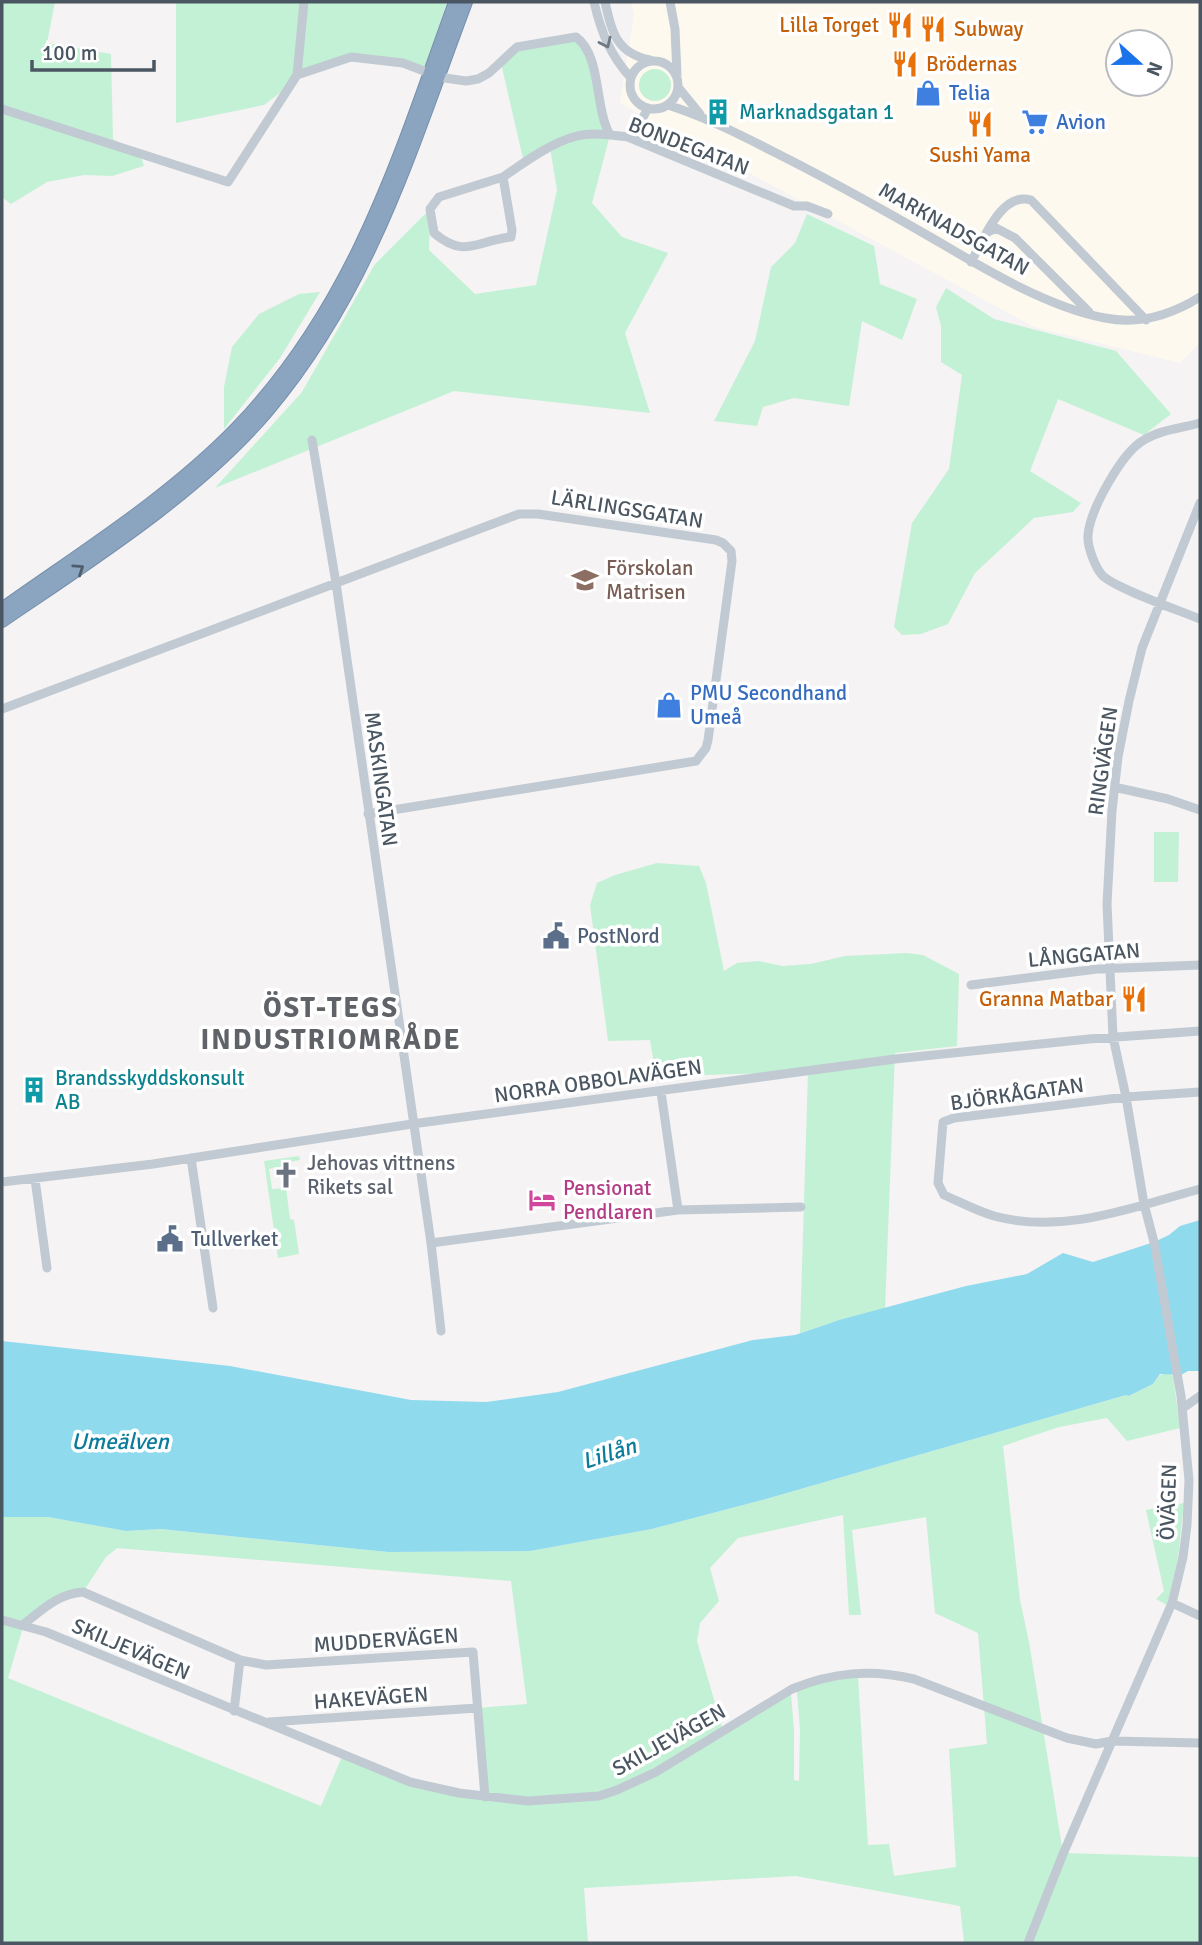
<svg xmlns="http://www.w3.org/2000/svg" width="1202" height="1945" font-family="Signika,sans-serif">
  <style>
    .commercial { fill: #fdf9ef; fill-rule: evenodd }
    .green { fill: #c3f1d5; fill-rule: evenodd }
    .water { fill: #90daee }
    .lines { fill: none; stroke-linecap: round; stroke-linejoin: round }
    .highway-casing { stroke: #7690ad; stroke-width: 14 }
    .minor { stroke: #c1cad2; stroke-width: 9 }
    .highway { stroke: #8ba5c1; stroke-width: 12 }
    .oneway { stroke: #6e7983 }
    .oneway2 { stroke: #505e6b }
    .labels { text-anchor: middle; stroke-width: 7; stroke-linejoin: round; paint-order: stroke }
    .food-label { font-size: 21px; fill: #c56008; stroke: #fff; text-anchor: end }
    .shop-label { font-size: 21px; fill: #366cbe; stroke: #fff; text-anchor: start }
    .culture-label { font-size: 21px; fill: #0d838f; stroke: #fff; text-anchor: start }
    .street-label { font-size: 21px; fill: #4a5661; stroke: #fff }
    .education-label { font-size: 21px; fill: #785e54; stroke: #fff; text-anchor: start }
    .service-label { font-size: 21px; fill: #4e5e75; stroke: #fff; text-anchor: start }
    .worship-label { font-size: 21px; fill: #5b616d; stroke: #fff; text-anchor: start }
    .hotel-label { font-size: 21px; fill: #b23c85; stroke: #fff; text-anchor: start }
    .water-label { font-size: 23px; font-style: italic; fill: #0c7c9b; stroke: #fff }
    .district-label { font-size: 28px; font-weight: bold; letter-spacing: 2px; fill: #5f6368; stroke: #fff }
  </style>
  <rect width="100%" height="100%" fill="#f5f3f3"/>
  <path class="commercial" d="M 631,2 L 1200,2 L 1200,343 L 1180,363 L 1034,327 L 620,103 L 634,14 ZM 1118,42 L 1160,42 L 1160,84 L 1118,84 Z"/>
  <path class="green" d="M 2,2 L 55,2 L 47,43 L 111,54 L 113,139 L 140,154 L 144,166 L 112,176 L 84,175 L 47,182 L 11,204 L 2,197 Z
    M 179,2 L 447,2 L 424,71 L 351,57 L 297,75 L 281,92 L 264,105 L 176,123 L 176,4 Z
    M 582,41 L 610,135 L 592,203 L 622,237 L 668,253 L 625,333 L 650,413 L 454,391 L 215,488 L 302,392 L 375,264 L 430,209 L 429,250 L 475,294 L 536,285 L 557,190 L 550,148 L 524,163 L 501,63 L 517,47 Z
    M639 85a16 16 0 1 1 32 0a16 16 0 1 1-32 0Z
    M 807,214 L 874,246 L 880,284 L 917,299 L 902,340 L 862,321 L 849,406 L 794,398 L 763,407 L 757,426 L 714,421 L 755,341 L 771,267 L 795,243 Z
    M 946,288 L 994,319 L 1116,351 L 1171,414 L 1144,435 L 1058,399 L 1030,471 L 1081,503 L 1073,512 L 1034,518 L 975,573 L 948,624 L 921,634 L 902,635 L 894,627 L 912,523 L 949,469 L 962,375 L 941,362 L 941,326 L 936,307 Z
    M 320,292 L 280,358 L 224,429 L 224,387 L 232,347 L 259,314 L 299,294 Z
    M 1154,832 L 1179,832 L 1178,882 L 1154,882 Z
    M 657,863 L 699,866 L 706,883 L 724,971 L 737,963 L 758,961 L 782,966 L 811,964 L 845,956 L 907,953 L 923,955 L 959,974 L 957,1046 L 895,1053 L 885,1309 L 839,1320 L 800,1333 L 808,1072 L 703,1075 L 657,1081 L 650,1040 L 608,1041 L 590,905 L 597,883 L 615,875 Z
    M 299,1156 L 300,1160 L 290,1162 L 290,1165 L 269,1169 L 272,1189 L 286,1188 L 290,1219 L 294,1220 L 299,1254 L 278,1258 L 264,1161 Z
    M 1168,1373 L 1173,1376 L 1180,1428 L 1127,1441 L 1107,1418 L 1059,1427 L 1003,1446 L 1020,1600 L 1029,1642 L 1063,1853 L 1200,1857 L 1200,1943 L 964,1943 L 960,1906 L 796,1876 L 584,1888 L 588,1943 L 2,1943 L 2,1517 L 48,1517 L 126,1531 L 161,1529 L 388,1552 L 530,1551 L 652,1529 L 773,1497 L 1126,1395 L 1130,1396 L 1153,1384 L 1160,1375 ZM 843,1515 L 849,1615 L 861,1615 L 852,1530 L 926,1517 L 935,1613 L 978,1633 L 987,1744 L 949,1749 L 956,1867 L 894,1876 L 889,1844 L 868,1845 L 858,1676 L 814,1684 L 797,1691 L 800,1731 L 799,1781 L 794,1780 L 794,1730 L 791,1694 L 722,1727 L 697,1641 L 700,1623 L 719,1601 L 710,1568 L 738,1538 ZM 117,1548 L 511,1581 L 527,1704 L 477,1708 L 484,1797 L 410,1782 L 343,1754 L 321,1806 L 8,1678 L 24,1624 L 67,1593 L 83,1592 L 106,1557 Z
    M 1184,1503 L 1178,1558 L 1167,1605 L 1156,1599 L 1164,1591 L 1146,1510 Z"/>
  <path class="water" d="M 1200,1220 L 1200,1371 L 1188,1371 L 1181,1375 L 1160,1374 L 1153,1384 L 1129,1396 L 1126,1395 L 773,1497 L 652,1529 L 530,1551 L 388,1552 L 161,1529 L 126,1531 L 48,1517 L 2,1517 L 2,1341 L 230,1366 L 411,1400 L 486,1402 L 558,1392 L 753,1340 L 795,1335 L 839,1320 L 966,1286 L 1027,1274 L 1063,1253 L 1093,1262 L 1154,1242 L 1169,1235 L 1180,1226 Z"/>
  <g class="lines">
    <g class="highway-casing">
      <path id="highway" d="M 2,609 C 82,552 168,499 237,428 C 355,305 399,158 455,2
        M 2,621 C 90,561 199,492 268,410 C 371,287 411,148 466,2"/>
    </g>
    <path class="minor" d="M 594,2 C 601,32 610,55 631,78
      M 605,2 C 612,32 616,53 650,60
      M 670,2 L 675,29 L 677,75
      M630 85a24 24 0 1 1 48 0a24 24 0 1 1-48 0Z
      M 297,75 L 351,57 L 403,63 L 424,71
      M 445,78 L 466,81 L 478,79 L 489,73 L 517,47 L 576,37 C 602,56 594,107 610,135
      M 678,87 L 700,114
      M 668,105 C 705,117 739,134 774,152 C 828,179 880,208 932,238 C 983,268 1047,307 1105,318 C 1139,325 1171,315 1200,297
      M 2,109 L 228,182 L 297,75 L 304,2
      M 628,137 L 639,125 L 648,108
      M 503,177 C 525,162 550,143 577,136 C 592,132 612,135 628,137 L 794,206 L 807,206 L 828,214
      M 503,177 L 512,230 L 511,237 C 475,241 465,259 434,233 L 430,209 L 439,197 Z
      M 988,232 L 996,228 L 1015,238 L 1089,312
      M 971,262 C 983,241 1001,191 1031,200 L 1146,320
      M 1200,423 C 1182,428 1160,430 1144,440 C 1122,452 1090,510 1088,535 C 1087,546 1095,567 1102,575 C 1114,588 1181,611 1200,619
      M 312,440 L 336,583 L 431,1243 L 441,1331
      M 2,709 L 519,514 L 538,514 L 716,540 L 723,543 L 731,551 L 732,561 L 708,740 L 706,748 L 696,761 L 368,814
      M 1114,787 L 1168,799 L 1200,810
      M 971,985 L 1097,969 L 1200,965
      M 661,1092 L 678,1210
      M 1200,1092 L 1126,1097 L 954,1118 L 943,1122 L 938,1183 L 944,1195 C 960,1202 977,1211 994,1216 C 1064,1235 1133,1207 1200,1189
      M 191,1158 L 213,1308
      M 35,1179 L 47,1268
      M 2,1182 L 153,1164 L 412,1124 L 895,1059 L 1089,1039 L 1200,1031
      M 431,1243 L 678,1210 L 801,1207
      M 1183,1408 L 1200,1396
      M 1172,1603 L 1200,1616
      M 2,1620 L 46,1632 L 410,1782 L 459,1793 L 528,1801 L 599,1796 L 617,1790 L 656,1772 L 792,1689 C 833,1672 871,1669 914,1679 L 1067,1738 L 1096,1744 L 1112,1741 L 1200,1743
      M 24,1624 C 43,1609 58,1594 83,1592 L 240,1660 L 266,1665 L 473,1652 L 485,1797
      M 234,1711 L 240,1660
      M 269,1722 L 477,1708
      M 1028,1943 L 1063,1854 L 1172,1603 L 1183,1557 L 1187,1525 L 1189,1480 L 1181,1396 L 1154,1242 L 1144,1204 L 1126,1097 L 1113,1037 L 1107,904 L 1112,811 L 1118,757 L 1129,701 L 1142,648 L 1200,503"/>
    <use href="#highway" class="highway"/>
  </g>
  <defs><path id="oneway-chevron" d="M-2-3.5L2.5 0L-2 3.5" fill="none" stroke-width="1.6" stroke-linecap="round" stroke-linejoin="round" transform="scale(1.75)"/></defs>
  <use class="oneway" href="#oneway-chevron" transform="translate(606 43) rotate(65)"/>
  <use class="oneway2" href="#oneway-chevron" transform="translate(79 569) rotate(-34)"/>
  <defs>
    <g id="restaurant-bare" transform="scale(2.1)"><path d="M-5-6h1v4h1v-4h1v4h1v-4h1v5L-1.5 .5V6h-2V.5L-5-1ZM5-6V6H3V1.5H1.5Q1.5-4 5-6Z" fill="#e8710a" stroke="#fff" stroke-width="2.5" paint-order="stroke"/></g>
    <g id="shop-bare" transform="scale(2.1)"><path d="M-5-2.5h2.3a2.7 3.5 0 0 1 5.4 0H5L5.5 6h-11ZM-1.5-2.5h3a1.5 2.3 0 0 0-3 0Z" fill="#3f7fe0" stroke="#fff" stroke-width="2.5" paint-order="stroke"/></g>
    <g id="building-bare" transform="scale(2.1)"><path d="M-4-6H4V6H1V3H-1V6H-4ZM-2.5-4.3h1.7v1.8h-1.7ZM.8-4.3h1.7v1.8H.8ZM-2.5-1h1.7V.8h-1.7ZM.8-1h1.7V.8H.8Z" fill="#0f9aa8" stroke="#fff" stroke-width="2.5" paint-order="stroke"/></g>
    <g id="supermarket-bare" transform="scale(2.1)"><path d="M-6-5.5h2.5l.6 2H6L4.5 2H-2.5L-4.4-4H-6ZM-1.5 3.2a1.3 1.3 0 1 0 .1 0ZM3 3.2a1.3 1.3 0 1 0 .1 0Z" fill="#3f7fe0" stroke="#fff" stroke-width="2.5" paint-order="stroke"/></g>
    <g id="school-bare" transform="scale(2.1)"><path d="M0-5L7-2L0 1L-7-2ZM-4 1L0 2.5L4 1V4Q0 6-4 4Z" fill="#8d6e63" stroke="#fff" stroke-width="2.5" paint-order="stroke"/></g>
    <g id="civic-bare" transform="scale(2.1)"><path d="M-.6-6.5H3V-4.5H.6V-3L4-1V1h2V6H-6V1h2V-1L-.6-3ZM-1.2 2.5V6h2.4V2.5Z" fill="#5c6f8a" stroke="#fff" stroke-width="2.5" paint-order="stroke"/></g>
    <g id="church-bare" transform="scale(2.1)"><path d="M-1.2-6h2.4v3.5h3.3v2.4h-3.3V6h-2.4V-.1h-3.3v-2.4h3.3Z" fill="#6b7280" stroke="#fff" stroke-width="2.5" paint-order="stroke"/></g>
    <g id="hotel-bare" transform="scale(2.1)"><path d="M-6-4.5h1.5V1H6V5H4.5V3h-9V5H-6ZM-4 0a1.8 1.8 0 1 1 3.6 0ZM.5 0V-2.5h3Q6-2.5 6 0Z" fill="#d1479c" stroke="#fff" stroke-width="2.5" paint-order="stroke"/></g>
  </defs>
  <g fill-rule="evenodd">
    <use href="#restaurant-bare" x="900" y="25"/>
    <use href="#restaurant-bare" x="933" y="29"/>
    <use href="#restaurant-bare" x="905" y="64"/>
    <use href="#shop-bare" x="928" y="93"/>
    <use href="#building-bare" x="718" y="112"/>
    <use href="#supermarket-bare" x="1035" y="122"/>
    <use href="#restaurant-bare" x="980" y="124"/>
    <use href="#school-bare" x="585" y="580"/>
    <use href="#shop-bare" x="669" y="705"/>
    <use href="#civic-bare" x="556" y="936"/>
    <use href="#restaurant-bare" x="1134" y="999"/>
    <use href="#building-bare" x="34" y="1090"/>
    <use href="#church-bare" x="286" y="1175"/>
    <use href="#hotel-bare" x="542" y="1200"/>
    <use href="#civic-bare" x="170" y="1239"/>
  </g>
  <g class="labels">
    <g class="food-label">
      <text x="879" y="32">Lilla Torget</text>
      <text x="954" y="36" text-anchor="start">Subway</text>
      <text x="926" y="71" text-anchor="start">Brödernas</text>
      <text x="980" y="162" text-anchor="middle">Sushi Yama</text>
      <text x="1113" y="1006">Granna Matbar</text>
    </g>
    <g class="shop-label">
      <text x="949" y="100">Telia</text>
      <text x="1056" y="129">Avion</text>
      <text x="690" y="700">PMU Secondhand<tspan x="690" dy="24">Umeå</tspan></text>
    </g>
    <g class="culture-label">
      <text x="739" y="119">Marknadsgatan 1</text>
      <text x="55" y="1085">Brandsskyddskonsult<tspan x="55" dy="24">AB</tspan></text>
    </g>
    <g class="street-label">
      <text transform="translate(689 146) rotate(21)" y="7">BONDEGATAN</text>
      <text transform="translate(954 229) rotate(29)" y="7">MARKNADSGATAN</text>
      <text transform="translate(627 509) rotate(9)" y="7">LÄRLINGSGATAN</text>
      <text transform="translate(1103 761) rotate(-82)" y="7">RINGVÄGEN</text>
      <text transform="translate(381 779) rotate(82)" y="7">MASKINGATAN</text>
      <text transform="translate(1084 955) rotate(-5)" y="7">LÅNGGATAN</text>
      <text transform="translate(598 1081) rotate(-8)" y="7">NORRA OBBOLAVÄGEN</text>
      <text transform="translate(1017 1094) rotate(-8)" y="7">BJÖRKÅGATAN</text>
      <text transform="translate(1168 1502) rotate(-88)" y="7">ÖVÄGEN</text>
      <text transform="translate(386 1640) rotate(-4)" y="7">MUDDERVÄGEN</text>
      <text transform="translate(131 1649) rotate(23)" y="7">SKILJEVÄGEN</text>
      <text transform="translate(371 1698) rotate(-4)" y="7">HAKEVÄGEN</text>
      <text transform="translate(669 1740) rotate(-29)" y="7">SKILJEVÄGEN</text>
    </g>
    <g class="education-label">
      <text x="606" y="575">Förskolan<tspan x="606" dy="24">Matrisen</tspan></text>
    </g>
    <g class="service-label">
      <text x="577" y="943">PostNord</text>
      <text x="191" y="1246">Tullverket</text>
    </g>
    <g class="worship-label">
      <text x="307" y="1170">Jehovas vittnens<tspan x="307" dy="24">Rikets sal</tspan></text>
    </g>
    <g class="hotel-label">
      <text x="563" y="1195">Pensionat<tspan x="563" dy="24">Pendlaren</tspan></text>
    </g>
    <g class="water-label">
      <text x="120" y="1449">Umeälven</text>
      <text transform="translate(609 1453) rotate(-18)" y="8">Lillån</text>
    </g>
    <g class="district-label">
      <text x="331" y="1017">ÖST-TEGS<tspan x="331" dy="32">INDUSTRIOMRÅDE</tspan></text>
    </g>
  </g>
  <rect width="1202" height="1945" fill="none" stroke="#4a5661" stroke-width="7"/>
  <g transform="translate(1139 63) rotate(111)"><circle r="33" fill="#ffffff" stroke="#b7bbc0" stroke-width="2"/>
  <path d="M0-5L12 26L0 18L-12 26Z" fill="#1a73e8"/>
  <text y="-10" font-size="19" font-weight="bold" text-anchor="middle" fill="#4a5661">N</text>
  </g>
  <path d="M32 60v10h122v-10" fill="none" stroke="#4a5661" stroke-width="3.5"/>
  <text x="42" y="60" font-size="21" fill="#4a5661" stroke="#ffffff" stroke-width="5" paint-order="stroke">100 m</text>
</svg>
